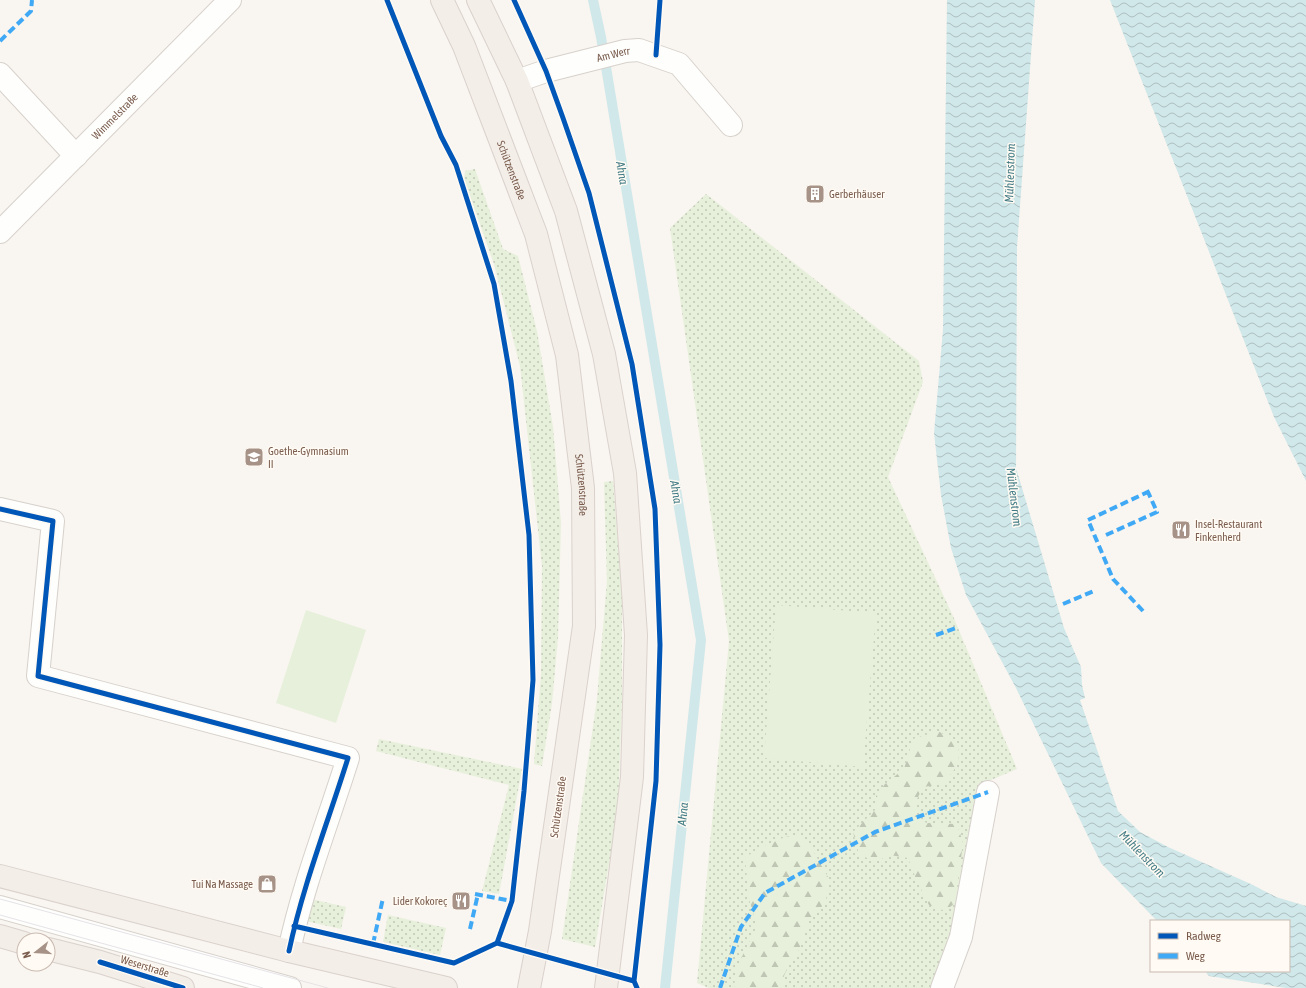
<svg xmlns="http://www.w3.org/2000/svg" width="1306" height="988" font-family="'Asap Condensed',sans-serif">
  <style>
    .grass { fill: url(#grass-dots) }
    .forest { fill: url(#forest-firs) }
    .pitch { fill: #e7f0db }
    .water { fill: url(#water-waves) }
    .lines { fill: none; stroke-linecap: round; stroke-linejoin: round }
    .stream { stroke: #d0e8ea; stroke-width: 10 }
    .minor-casing { stroke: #d7d1cb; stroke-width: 24 }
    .major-casing { stroke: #dad1cc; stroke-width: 24 }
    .minor { stroke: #fefefd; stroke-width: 22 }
    .major { stroke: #f3eee8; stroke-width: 22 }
    .tram { stroke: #e6e3e7; stroke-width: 1 }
    .quiet { stroke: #3fa9f5; stroke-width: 4; stroke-dasharray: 8 4; stroke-linecap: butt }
    .cycleway-casing { stroke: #fffaf3; stroke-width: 8 }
    .cycleway { stroke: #0057b8; stroke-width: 5 }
    .labels { text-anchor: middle; stroke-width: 3; stroke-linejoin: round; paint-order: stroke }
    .street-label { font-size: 11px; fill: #7a5c4d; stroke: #fffaf3 }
    .poi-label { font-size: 11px; fill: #7a5c4d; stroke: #fffaf3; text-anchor: start }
    .water-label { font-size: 12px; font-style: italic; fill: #437c86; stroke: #fffaf3 }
  </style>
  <defs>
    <pattern id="grass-dots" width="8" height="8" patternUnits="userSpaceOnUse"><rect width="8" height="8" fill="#e7f0db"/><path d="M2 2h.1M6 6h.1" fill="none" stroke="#c0c6b4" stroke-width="1.8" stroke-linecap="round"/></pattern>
    <pattern id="forest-firs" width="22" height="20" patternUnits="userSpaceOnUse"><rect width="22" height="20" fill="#e7f0db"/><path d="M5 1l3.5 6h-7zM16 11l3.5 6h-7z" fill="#c0c6b4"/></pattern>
    <pattern id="water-waves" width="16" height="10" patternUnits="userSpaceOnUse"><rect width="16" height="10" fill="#d0e8ea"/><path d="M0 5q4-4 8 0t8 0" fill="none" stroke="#aebfc0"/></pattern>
  </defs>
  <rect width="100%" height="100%" fill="#f9f5f0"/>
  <path class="grass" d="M 475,169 L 503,249 L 518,256 L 537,331 L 553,427 L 561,523 L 558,637 L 552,703 L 542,766 L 534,764 L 541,674 L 542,566 L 520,366 L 494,264 L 464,179 L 465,171 Z
    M 706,194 L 919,361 L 923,382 L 888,477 L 953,616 L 1017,769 L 979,785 L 977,820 L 953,931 L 933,988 L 709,988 L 697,983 L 729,641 L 670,228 Z
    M 613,481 L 622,594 L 622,698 L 618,810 L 595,947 L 562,939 L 597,699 L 607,581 L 604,482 Z
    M 379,739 L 522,769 L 499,894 L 482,891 L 509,785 L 376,751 Z
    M 311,899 L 346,907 L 341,929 L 306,921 Z
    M 388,915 L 446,928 L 440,955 L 383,942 Z"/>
  <path class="forest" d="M 938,731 L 957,742 C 963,762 955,769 943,784 L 923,787 L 915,803 L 916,820 L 928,823 L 957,824 L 963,843 L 955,903 L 945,911 L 929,905 L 916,879 L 908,858 L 890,855 L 875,862 L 859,854 L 853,832 L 876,809 L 876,796 L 885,784 L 904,769 L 913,739 Z
    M 801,835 L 812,849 L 828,877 L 826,902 L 810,919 L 799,950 L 790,962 L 783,978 L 785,988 L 734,988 L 736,969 L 757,926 L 749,899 L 745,857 L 766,845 L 785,837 Z"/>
  <path class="pitch" d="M 776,605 L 876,613 L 863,767 L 764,758 Z
    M 306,610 L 366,630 L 336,723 L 276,703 Z"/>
  <path class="water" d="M 947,0 L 1035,0 L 1017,247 L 1016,468 L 1064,628 L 1081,667 L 1082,685 L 1085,698 L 1080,700 L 1118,811 L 1140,832 L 1168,847 L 1253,885 L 1276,897 L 1306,906 L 1306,988 L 1286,988 L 1209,976 L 1205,971 L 1289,971 L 1289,921 L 1157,921 L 1101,863 L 1016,688 L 966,595 L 951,548 L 941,495 L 934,433 L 943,330 Z
    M 1110,0 L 1306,0 L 1306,481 L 1274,417 Z"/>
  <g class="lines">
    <path class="stream" d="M 593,0 L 601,37 L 701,640 L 665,988"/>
    <g class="minor-casing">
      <g id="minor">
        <path d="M 0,74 L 76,156"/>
        <path id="s1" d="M 517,81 L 546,71 L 625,51 L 639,50 L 679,64 L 731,125"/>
        <path id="s2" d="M 0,232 L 230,0"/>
        <path d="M 0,509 L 53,521 L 38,676 L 348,758 C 328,822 303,885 289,951"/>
        <path d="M 0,907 L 290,988"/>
        <path d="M 942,988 L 961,937 L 988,792"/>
      </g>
    </g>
    <g class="major-casing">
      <g id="major">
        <path id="s3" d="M 442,0 L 464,46 L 536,234 L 567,355 L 583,488 L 584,626 L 540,931 L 529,988"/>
        <path d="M 478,0 L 517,81 L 566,211 L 604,354 L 625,473 L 636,635 L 632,777 L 606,988"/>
        <path d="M 0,876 L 289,951 L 446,988"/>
        <path d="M 0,936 L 24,943"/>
        <path d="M 48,949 L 100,962 L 183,988"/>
      </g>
    </g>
    <use href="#minor" class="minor"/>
    <use href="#major" class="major"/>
    <path class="tram" d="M 0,899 L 328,988
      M 0,915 L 263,988"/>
    <path class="quiet" d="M 0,41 L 31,11 L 32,0
      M 1106,535 L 1157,512 L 1148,492
      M 1063,604 L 1094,591
      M 1143,611 L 1113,579 L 1088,520 L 1152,490
      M 936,635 L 956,628
      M 475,894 L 512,901
      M 470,929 L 478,894
      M 373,944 L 383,898
      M 720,988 L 741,927 L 765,893 L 875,832 L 988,792"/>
    <g class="cycleway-casing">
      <path id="cycleway" d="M 387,0 L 441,136 L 456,165 L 494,284 L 511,381 L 529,535 L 533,680 L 524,791 L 512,901 L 497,943
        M 514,0 L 546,71 L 563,118 L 589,193 L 632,364 L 655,509 L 660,645 L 656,781 L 634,981 L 637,988
        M 656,55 L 660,0
        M 0,509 L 53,521 L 38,676 L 348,758 C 328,822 303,885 289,951
        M 294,926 L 454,963 L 497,943 L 634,981
        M 100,962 L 183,988"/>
    </g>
    <use href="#cycleway" class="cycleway"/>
  </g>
  <defs>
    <g id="building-square" transform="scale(1)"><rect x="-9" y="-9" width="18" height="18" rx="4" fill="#a69286" stroke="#fffaf3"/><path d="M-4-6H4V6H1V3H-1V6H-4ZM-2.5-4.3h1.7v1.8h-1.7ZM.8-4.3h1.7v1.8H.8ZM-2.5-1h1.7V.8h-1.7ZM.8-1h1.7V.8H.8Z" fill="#fff"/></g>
    <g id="school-square" transform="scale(1)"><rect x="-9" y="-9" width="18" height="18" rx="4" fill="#a69286" stroke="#fffaf3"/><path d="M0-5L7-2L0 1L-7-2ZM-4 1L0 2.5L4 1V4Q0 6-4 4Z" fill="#fff"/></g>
    <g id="restaurant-square" transform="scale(1)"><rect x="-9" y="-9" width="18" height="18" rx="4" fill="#a69286" stroke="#fffaf3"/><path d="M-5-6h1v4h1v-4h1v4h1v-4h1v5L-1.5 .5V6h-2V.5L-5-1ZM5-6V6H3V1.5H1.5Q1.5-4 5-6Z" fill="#fff"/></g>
    <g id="shop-square" transform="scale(1)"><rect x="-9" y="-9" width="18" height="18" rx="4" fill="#a69286" stroke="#fffaf3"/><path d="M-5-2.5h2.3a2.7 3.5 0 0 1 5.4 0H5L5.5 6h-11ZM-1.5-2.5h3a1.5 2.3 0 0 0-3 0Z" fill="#fff"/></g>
  </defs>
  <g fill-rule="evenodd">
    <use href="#building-square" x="815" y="194"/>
    <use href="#school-square" x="254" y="457"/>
    <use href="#restaurant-square" x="1181" y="530"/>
    <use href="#shop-square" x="267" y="884"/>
    <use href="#restaurant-square" x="461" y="901"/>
  </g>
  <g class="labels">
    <g class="street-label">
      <text dy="4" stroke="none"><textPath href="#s1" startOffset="100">Am Werr</textPath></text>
      <text dy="4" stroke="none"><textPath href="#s2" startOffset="163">Wimmelstraße</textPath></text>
      <text dy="4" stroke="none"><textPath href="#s3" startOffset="184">Schützenstraße</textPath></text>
      <text dy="4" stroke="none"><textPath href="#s3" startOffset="508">Schützenstraße</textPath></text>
      <text transform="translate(558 807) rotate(-82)" y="4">Schützenstraße</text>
      <text transform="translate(145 966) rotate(17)" y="4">Weserstraße</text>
    </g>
    <g class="poi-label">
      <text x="829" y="198">Gerberhäuser</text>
      <text x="268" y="455">Goethe-Gymnasium<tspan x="268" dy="13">II</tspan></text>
      <text x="1195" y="528">Insel-Restaurant<tspan x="1195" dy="13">Finkenherd</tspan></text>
      <text x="253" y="888" text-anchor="end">Tui Na Massage</text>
      <text x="447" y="905" text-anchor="end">Lider Kokoreç</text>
    </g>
    <g class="water-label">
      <text transform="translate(622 173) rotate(80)" y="4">Ahna</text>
      <text transform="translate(1010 173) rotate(-88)" y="4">Mühlenstrom</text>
      <text transform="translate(676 492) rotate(80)" y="4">Ahna</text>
      <text transform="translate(1014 497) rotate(83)" y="4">Mühlenstrom</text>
      <text transform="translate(683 814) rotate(-84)" y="4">Ahna</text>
      <text transform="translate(1142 854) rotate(46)" y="4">Mühlenstrom</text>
    </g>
  </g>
  <rect x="1150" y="920" width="140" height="52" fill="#fffaf3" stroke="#cabbb1"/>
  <rect x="1158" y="933" width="20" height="6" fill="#0057b8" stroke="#cabbb1"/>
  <text x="1186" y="940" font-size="12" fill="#7a5c4d">Radweg</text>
  <rect x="1158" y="953" width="20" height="6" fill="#3fa9f5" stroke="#cabbb1"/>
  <text x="1186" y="960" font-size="12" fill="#7a5c4d">Weg</text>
  <g transform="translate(36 952) rotate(253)"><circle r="19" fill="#fffaf3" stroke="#cabbb1"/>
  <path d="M0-3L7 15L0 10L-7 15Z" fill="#a69286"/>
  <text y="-6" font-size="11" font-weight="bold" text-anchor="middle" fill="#7a5c4d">N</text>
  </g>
</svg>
